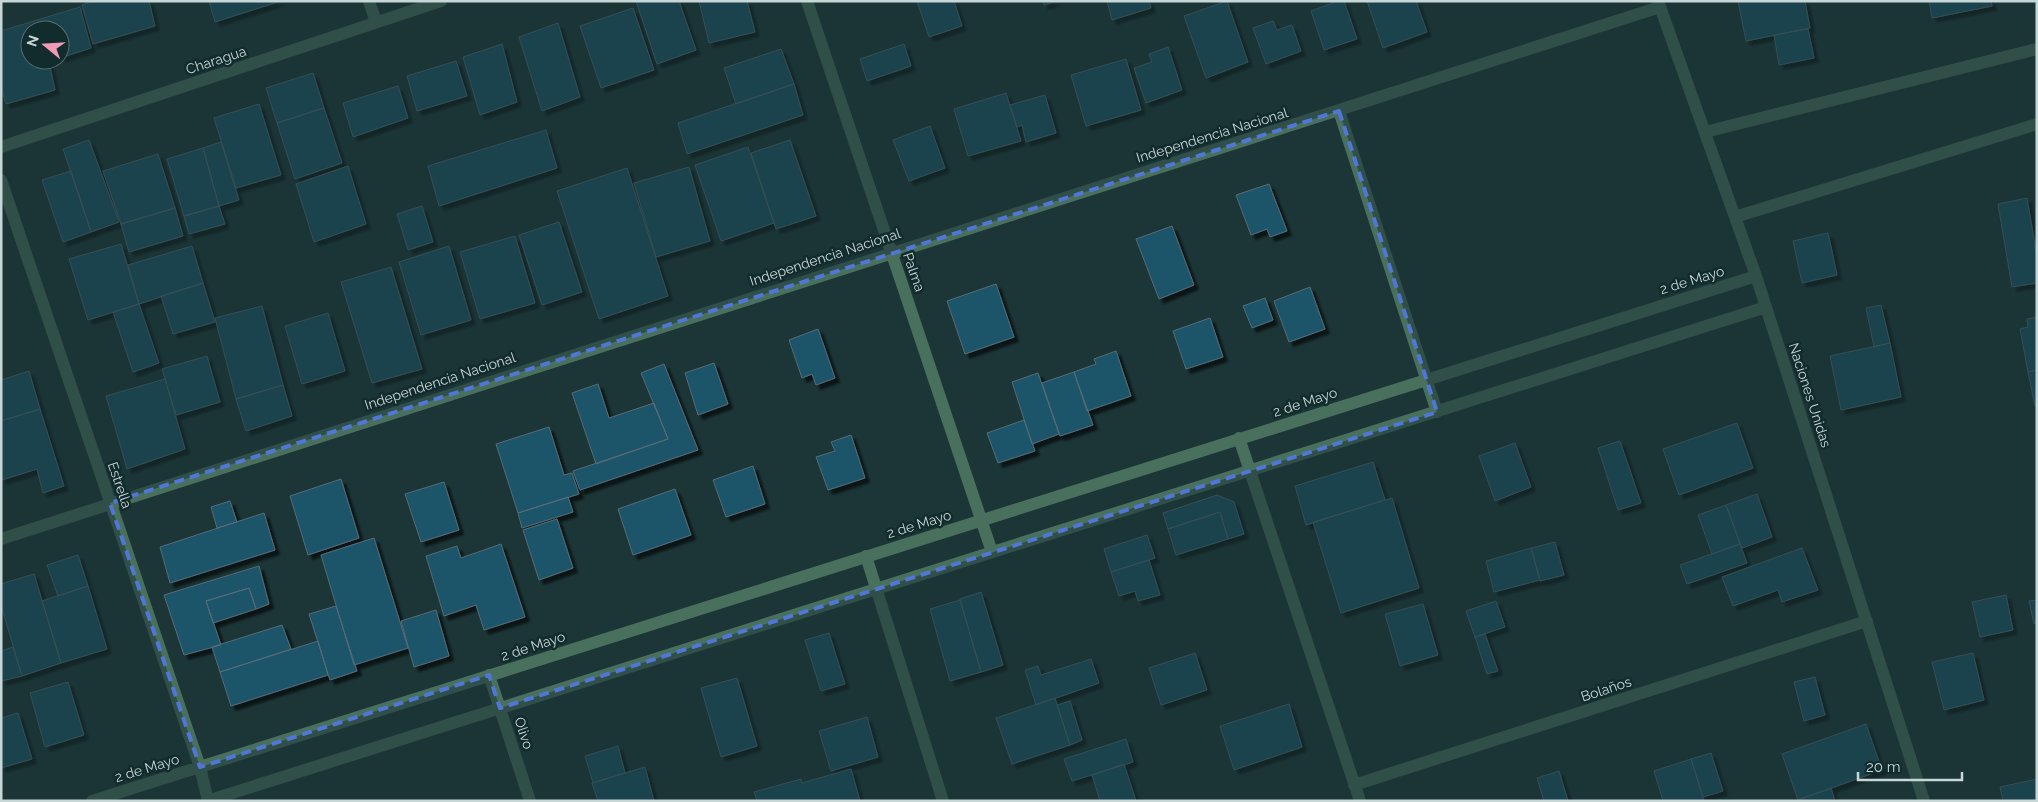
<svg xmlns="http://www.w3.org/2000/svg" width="2038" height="802" font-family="Raleway,sans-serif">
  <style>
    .building { fill: #1a546b; stroke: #566c77; filter: url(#shadow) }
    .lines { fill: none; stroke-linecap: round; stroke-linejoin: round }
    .minor { stroke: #496f5d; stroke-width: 12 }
    .marked { fill: none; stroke: #5077d7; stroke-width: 4; stroke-dasharray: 10 6; stroke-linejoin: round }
    .labels { text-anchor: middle; stroke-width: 5; stroke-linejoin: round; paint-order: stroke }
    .street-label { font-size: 14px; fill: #c7d6d6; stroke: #122b2c }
  </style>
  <defs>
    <filter id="shadow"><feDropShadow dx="4.5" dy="4.5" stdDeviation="1" flood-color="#0009"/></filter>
  </defs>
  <rect width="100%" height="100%" fill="#1c3536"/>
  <path class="building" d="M 94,1 L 149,1 L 155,26 L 93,44 L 82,5 Z
    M 209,1 L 281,1 L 215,22 Z
    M 636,1 L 679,1 L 696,50 L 657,64 Z
    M 699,1 L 747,1 L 755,32 L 709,43 Z
    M 917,1 L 954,1 L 962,26 L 929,37 Z
    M 1043,1 L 1057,1 L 1044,5 Z
    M 1107,1 L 1149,1 L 1151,8 L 1112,20 Z
    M 1227,1 L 1248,62 L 1206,78 L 1184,16 Z
    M 1338,1 L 1344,1 L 1357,39 L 1324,50 L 1311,11 Z
    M 1367,1 L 1416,1 L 1427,32 L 1383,48 Z
    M 1738,1 L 1805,1 L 1810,28 L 1746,41 Z
    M 1929,1 L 1991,1 L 1992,6 L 1932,18 Z
    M 80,7 L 91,48 L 60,58 L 60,30 L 30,30 L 30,60 L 55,60 L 49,62 L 55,90 L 6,104 L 1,87 L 1,31 Z
    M 633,8 L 654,70 L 601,88 L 580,26 Z
    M 1273,21 L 1277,30 L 1292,25 L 1301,51 L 1266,64 L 1253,28 Z
    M 558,23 L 580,97 L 542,111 L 519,37 Z
    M 1808,29 L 1814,58 L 1779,65 L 1774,35 Z
    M 502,44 L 517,102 L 480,115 L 463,57 Z
    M 904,44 L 911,66 L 867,81 L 860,59 Z
    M 1168,47 L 1182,90 L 1146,103 L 1134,68 L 1152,62 L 1149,54 Z
    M 781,49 L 794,84 L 736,104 L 724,68 Z
    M 1126,59 L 1141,110 L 1086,126 L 1071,75 Z
    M 456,61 L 467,96 L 417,111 L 407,76 Z
    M 313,73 L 324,108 L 277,123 L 266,88 Z
    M 794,84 L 803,115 L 687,154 L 678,123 Z
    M 398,86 L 408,118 L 353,137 L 343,103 Z
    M 1006,93 L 1021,141 L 968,156 L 954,109 Z
    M 1045,95 L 1056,133 L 1026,142 L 1022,125 L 1017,127 L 1010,105 Z
    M 259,104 L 281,175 L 236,188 L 214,118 Z
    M 324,108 L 342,163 L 295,179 L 277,123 Z
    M 930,126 L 945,168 L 909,181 L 893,140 Z
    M 546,130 L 557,168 L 439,206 L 428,166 Z
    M 89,140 L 119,222 L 91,232 L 63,149 Z
    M 790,140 L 816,216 L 776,229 L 751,153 Z
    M 221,142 L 239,200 L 219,206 L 203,148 Z
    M 748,147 L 774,223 L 721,241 L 695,165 Z
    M 203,148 L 219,206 L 184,216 L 167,159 Z
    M 158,154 L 175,208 L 121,224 L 103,171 Z
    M 348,166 L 366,224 L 314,242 L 296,184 Z
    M 689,167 L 710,241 L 656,257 L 634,183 Z
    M 627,168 L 668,296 L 599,319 L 557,191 Z
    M 71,171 L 91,232 L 63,242 L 42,180 Z
    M 1269,184 L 1287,231 L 1270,237 L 1267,229 L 1251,235 L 1236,195 Z
    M 2027,198 L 2037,257 L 2037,283 L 2012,287 L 1998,204 Z
    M 219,206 L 225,224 L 189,234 L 184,216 Z
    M 422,206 L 433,242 L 408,250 L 397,214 Z
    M 175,208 L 183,236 L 129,252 L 121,224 Z
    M 559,222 L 582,292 L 542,305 L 519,235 Z
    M 1172,226 L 1194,285 L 1159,299 L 1136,239 Z
    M 1828,233 L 1837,275 L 1802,283 L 1793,241 Z
    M 515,236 L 535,303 L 480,319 L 460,252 Z
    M 121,244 L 139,304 L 88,320 L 69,259 Z
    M 192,246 L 203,283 L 139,304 L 128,265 Z
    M 449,246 L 471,320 L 421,335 L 399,262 Z
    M 391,267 L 422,369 L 372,383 L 341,282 Z
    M 203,283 L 215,322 L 173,334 L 161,296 Z
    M 996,284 L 1014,337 L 965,354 L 947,301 Z
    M 1310,287 L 1325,329 L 1289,342 L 1274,301 Z
    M 1265,298 L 1273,320 L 1252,328 L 1243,306 Z
    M 139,304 L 159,363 L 133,372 L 113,312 Z
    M 1881,305 L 1890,343 L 1874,347 L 1866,308 Z
    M 262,306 L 283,385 L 236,399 L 215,318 Z
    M 328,313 L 345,371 L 302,384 L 285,326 Z
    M 2037,317 L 2037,370 L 2028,372 L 2020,329 L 2028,327 L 2027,319 Z
    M 1210,318 L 1223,357 L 1186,369 L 1173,331 Z
    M 818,329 L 835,378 L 816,385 L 812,374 L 802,378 L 789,340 Z
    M 1890,343 L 1901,397 L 1841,410 L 1830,356 Z
    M 1116,351 L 1131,396 L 1087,411 L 1074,372 L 1096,364 L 1094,359 Z
    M 207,356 L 220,402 L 176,415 L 162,369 Z
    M 714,363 L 728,404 L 698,415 L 685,373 Z
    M 664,364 L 698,450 L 580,490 L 573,471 L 668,439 L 641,373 Z
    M 2037,370 L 2037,405 L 2035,406 L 2028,372 Z
    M 29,371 L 40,409 L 1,421 L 1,380 Z
    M 1074,372 L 1093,425 L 1060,436 L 1042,383 Z
    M 1038,373 L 1059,434 L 1032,444 L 1012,382 Z
    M 165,379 L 185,449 L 127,469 L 106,396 Z
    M 598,384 L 609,418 L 654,403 L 668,439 L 596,464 L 572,393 Z
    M 283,385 L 292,416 L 246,431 L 236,399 Z
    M 40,409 L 64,486 L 43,493 L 37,469 L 2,480 L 1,478 L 1,421 Z
    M 1024,420 L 1035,451 L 998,463 L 987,433 Z
    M 1737,423 L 1753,468 L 1679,495 L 1663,449 Z
    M 549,427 L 564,475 L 572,473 L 579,494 L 518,513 L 496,444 Z
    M 851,435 L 865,478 L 828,490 L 816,457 L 835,451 L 831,442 Z
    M 1620,441 L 1641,503 L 1618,510 L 1598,448 Z
    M 1515,443 L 1531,487 L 1495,501 L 1479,456 Z
    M 1373,462 L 1385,500 L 1306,525 L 1295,486 Z
    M 753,466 L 765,504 L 726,517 L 713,480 Z
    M 341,479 L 359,538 L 308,555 L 290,496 Z
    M 444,482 L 459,530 L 421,542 L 405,494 Z
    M 675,489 L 691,535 L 633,555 L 618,509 Z
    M 1757,494 L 1772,537 L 1742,548 L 1726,505 Z
    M 1217,495 L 1234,502 L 1244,534 L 1228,539 L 1220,512 L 1168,529 L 1163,513 Z
    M 568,497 L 573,512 L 522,528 L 518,513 Z
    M 1392,498 L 1419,588 L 1341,613 L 1313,522 Z
    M 230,501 L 237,522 L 217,528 L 211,507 Z
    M 1726,505 L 1740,544 L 1712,554 L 1698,515 Z
    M 1220,512 L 1228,539 L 1176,555 L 1168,529 Z
    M 264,513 L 275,550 L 170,583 L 160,547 Z
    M 557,519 L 573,568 L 539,580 L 523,530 Z
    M 1147,535 L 1155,558 L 1111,572 L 1104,549 Z
    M 374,538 L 408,648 L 354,665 L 321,555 Z
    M 1555,542 L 1564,575 L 1540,581 L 1531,548 Z
    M 501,544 L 525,617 L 484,630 L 476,605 L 444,616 L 426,556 L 457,546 L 461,558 Z
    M 1740,544 L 1747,563 L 1687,584 L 1680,565 Z
    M 1531,548 L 1540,580 L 1494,592 L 1486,561 Z
    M 1802,548 L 1818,590 L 1782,602 L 1778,590 L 1733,606 L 1722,577 Z
    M 78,555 L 88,586 L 58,596 L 47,565 Z
    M 1149,560 L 1160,595 L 1138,601 L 1135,591 L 1119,596 L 1111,572 Z
    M 259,566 L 269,604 L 256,609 L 249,588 L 206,601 L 221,645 L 184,655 L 164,595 Z
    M 34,574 L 61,663 L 22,676 L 1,605 L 1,584 Z
    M 88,586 L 107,649 L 61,663 L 42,601 Z
    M 249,588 L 256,609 L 213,623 L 206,601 Z
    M 981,592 L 1003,665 L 981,672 L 960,599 Z
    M 2006,595 L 2013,630 L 1980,637 L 1972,602 Z
    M 960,600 L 981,672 L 950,681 L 930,609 Z
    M 2037,600 L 2037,623 L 2034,624 L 2029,601 Z
    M 1496,601 L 1505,627 L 1475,637 L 1466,611 Z
    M 1423,604 L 1438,655 L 1400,666 L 1385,614 Z
    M 336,606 L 357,671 L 330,680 L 309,614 Z
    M 436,610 L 449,656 L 414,667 L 401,621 Z
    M 282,625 L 291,649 L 220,672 L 212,647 Z
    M 829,633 L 845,684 L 821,691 L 805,640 Z
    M 1485,634 L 1498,671 L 1487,674 L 1475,637 Z
    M 318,641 L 328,675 L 231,706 L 220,672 Z
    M 13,647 L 22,676 L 1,681 L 1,651 Z
    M 1195,653 L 1207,690 L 1161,705 L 1149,668 Z
    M 1973,653 L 1984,700 L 1944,710 L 1932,662 Z
    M 1091,659 L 1099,683 L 1036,705 L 1025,670 L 1038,666 L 1041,675 Z
    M 1815,677 L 1825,715 L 1804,721 L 1794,682 Z
    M 737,678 L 757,746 L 721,757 L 701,688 Z
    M 68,682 L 84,735 L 45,747 L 30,693 Z
    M 1055,698 L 1070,745 L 1012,764 L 996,718 Z
    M 1070,701 L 1082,740 L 1070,745 L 1057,705 Z
    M 1289,704 L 1302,747 L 1234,770 L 1220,726 Z
    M 18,713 L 32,759 L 1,768 L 1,718 Z
    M 867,717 L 878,757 L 831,771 L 819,731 Z
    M 1866,724 L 1882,770 L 1798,800 L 1782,754 Z
    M 1126,739 L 1133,762 L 1072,781 L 1064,759 Z
    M 618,746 L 625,773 L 593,783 L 585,756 Z
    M 1711,753 L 1723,791 L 1703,797 L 1691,759 Z
    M 1691,759 L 1704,801 L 1663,801 L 1654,771 Z
    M 1124,764 L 1136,801 L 1100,801 L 1092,775 Z
    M 645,767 L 654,801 L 598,801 L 592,783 Z
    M 851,769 L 860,801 L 757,801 L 754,792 L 801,779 L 802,783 Z
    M 1559,771 L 1568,801 L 1544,801 L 1537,778 Z
    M 2037,779 L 2037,801 L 2003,801 L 2000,787 Z
    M 1831,788 L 1835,801 L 1798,801 L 1798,800 Z"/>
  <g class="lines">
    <path class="minor" d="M 369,1 L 376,22
      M 807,1 L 992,552
      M 1658,1 L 1756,276 L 1924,801
      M 1339,111 L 1437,412
      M 1705,132 L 2037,49
      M 1,147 L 441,1
      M 1,180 L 200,767 L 208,801
      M 1735,217 L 2037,124
      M 1239,438 L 1360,801
      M 1,539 C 553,357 1108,186 1660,7
      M 866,556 L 943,801
      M 489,675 L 530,801
      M 1354,785 L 1867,621
      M 92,801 L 1756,276
      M 207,801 L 1766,307"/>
  </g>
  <path d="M0 0H2038V802H0ZM 1339,111 L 1437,412 L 500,708 L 489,675 L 200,767 L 110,503 Z" fill="#1c3536" fill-opacity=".55" fill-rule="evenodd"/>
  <path class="marked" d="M 1339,111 L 1437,412 L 500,708 L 489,675 L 200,767 L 110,503 Z"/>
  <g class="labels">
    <g class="street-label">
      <text transform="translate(216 60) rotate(-18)" y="5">Charagua</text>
      <text transform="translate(1212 135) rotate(-17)" y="5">Independencia Nacional</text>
      <text transform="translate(825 257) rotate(-18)" y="5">Independencia Nacional</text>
      <text transform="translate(914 272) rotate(71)" y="5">Palma</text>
      <text transform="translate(1692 280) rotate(-17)" y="5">2 de Mayo</text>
      <text transform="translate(440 381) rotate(-18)" y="5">Independencia Nacional</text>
      <text transform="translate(1810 395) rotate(72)" y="5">Naciones Unidas</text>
      <text transform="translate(1305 402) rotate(-18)" y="5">2 de Mayo</text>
      <text transform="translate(120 485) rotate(71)" y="5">Estrella</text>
      <text transform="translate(919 524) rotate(-17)" y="5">2 de Mayo</text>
      <text transform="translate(533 646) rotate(-18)" y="5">2 de Mayo</text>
      <text transform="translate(1606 689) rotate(-18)" y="5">Bolaños</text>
      <text transform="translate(524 733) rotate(72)" y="5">Olivo</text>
      <text transform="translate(147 768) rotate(-17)" y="5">2 de Mayo</text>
    </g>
  </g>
  <rect width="2038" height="802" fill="none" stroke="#c7d6d6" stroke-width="5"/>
  <g transform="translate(45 45) rotate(288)"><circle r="24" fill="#122b2c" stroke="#5a6f70"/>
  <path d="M0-4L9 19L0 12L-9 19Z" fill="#f09ab5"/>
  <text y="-8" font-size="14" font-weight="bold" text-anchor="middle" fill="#c7d6d6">N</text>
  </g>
  <path d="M1858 772v8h104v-8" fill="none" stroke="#c7d6d6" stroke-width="2.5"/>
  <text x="1866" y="772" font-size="15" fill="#c7d6d6" stroke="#122b2c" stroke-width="4" paint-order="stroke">20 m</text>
</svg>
